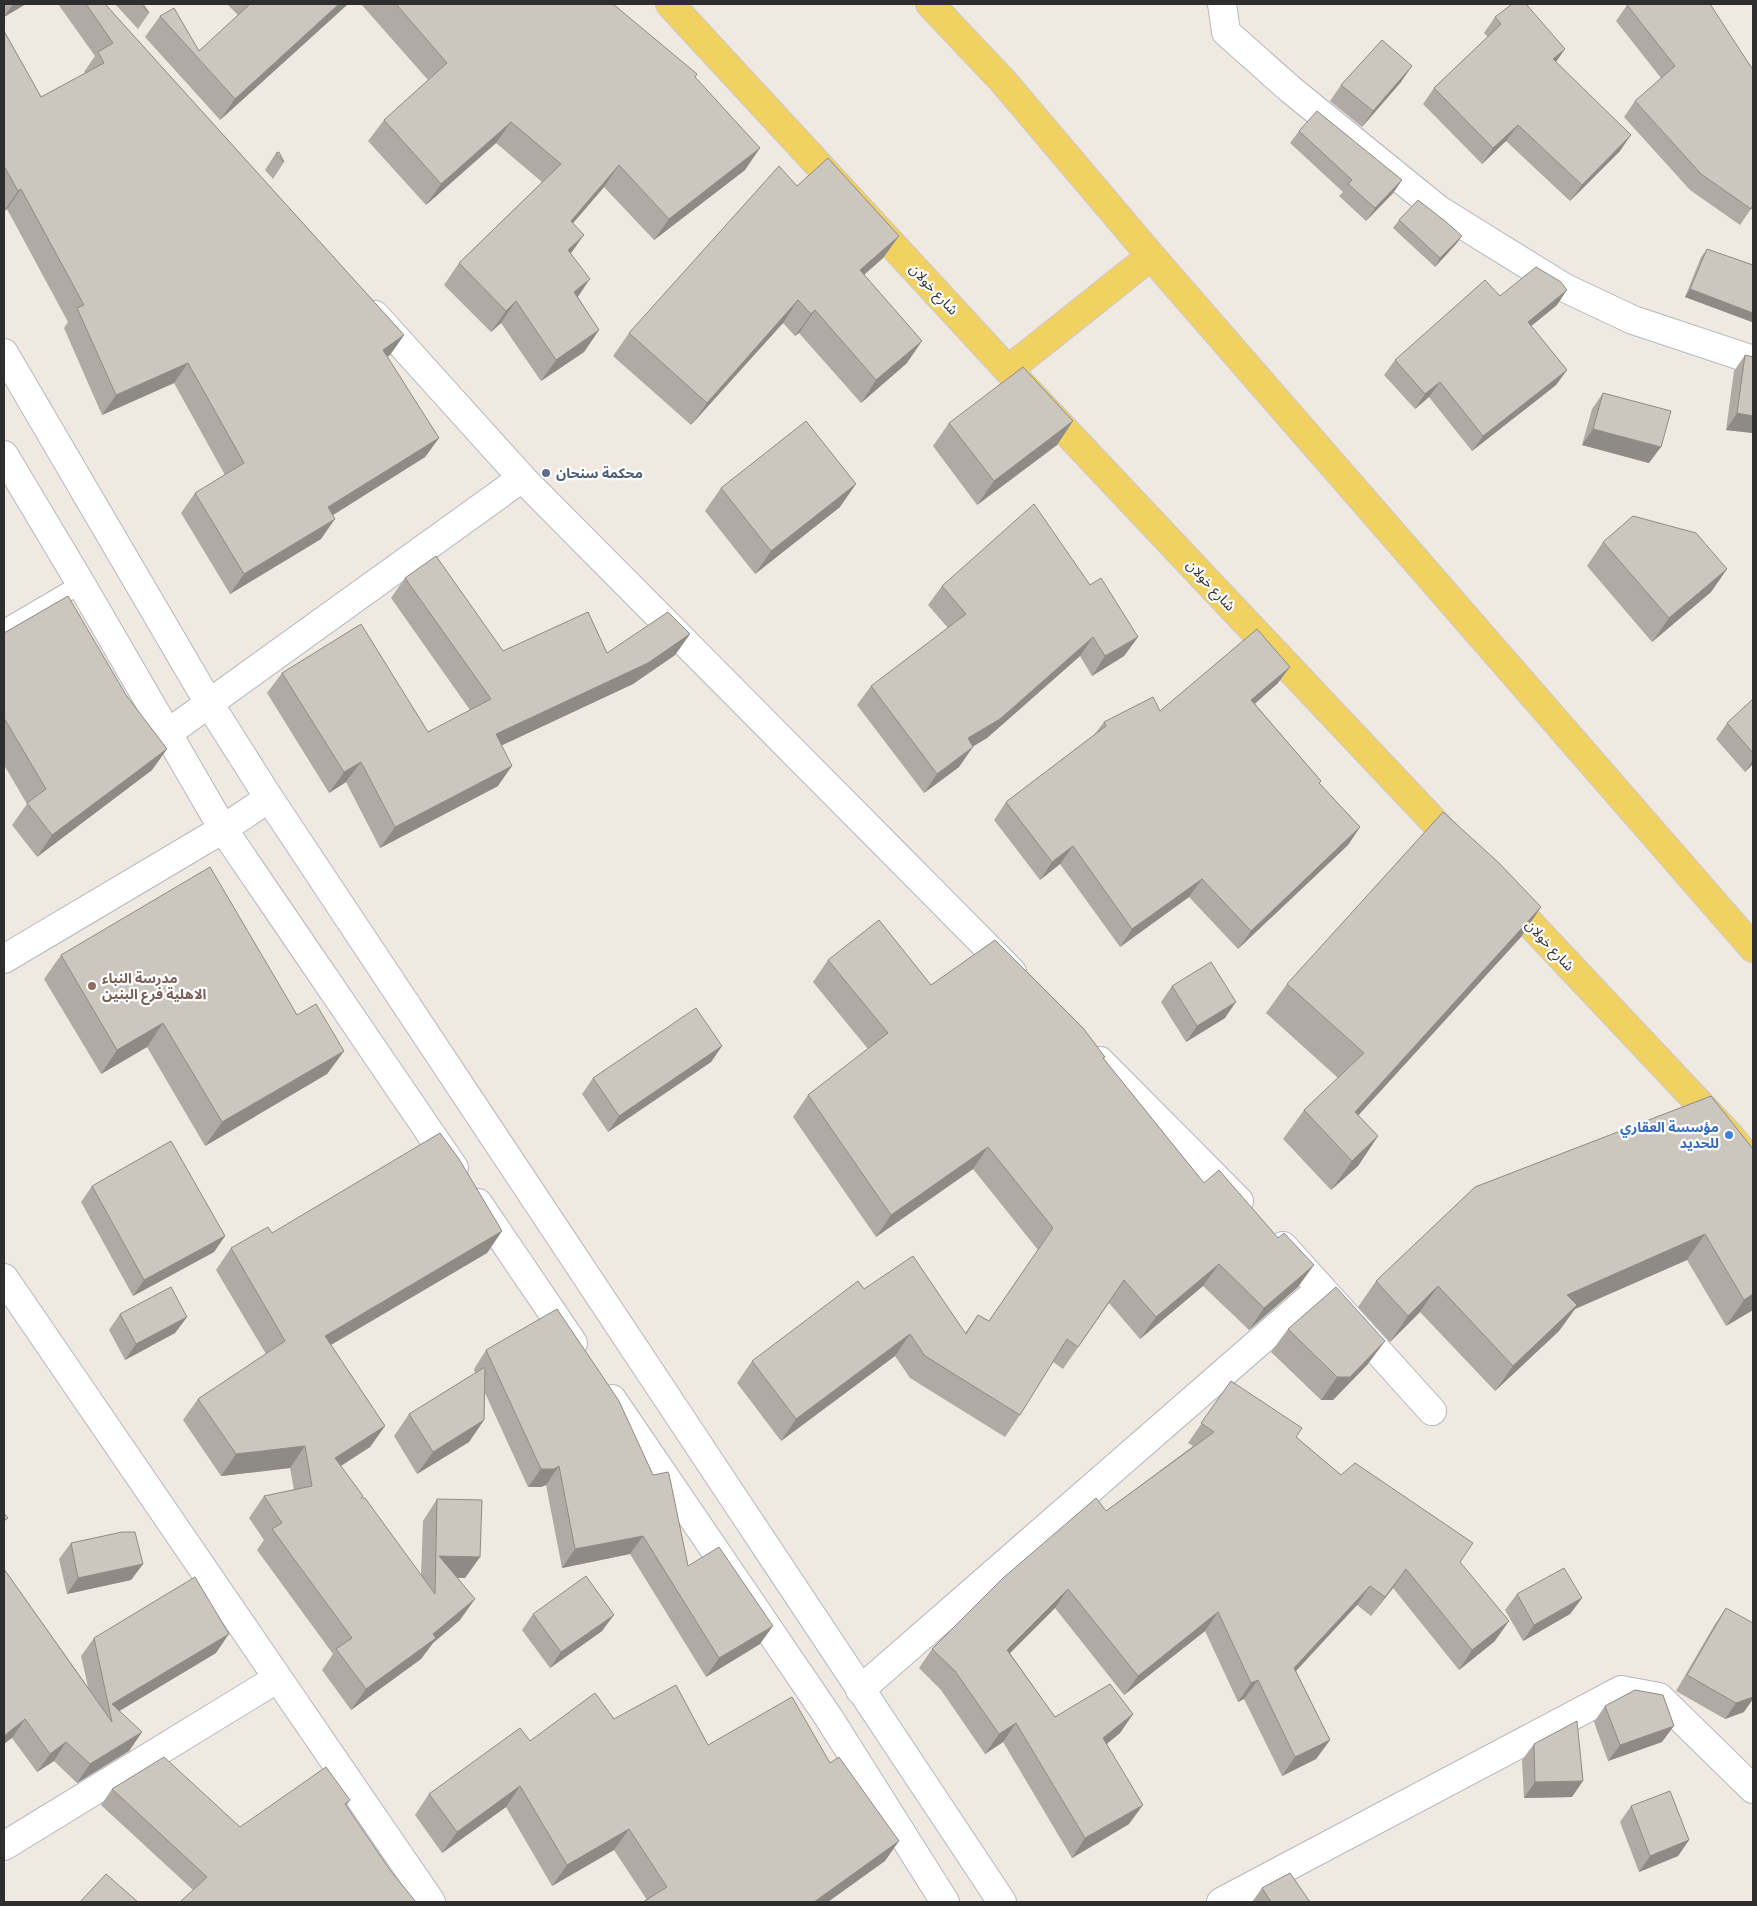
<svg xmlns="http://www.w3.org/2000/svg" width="1757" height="1906" font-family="'DM Sans','Noto Sans Arabic',sans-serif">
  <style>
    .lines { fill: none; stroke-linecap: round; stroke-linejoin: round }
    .lane-casing { stroke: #b4b7c1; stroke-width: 20 }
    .street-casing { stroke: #b4b7c1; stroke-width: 30 }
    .primary-casing { stroke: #c9c9c9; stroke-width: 30 }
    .lane { stroke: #fff; stroke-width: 18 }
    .street { stroke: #fff; stroke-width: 28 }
    .primary { stroke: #f2d163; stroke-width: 28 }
    .wall { fill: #afaba4 }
    .shaded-wall { fill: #8e8b86 }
    .building { fill: #cbc7bf; stroke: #8e8b86 }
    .service-dot { fill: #5c6f8a; stroke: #fff; stroke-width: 2 }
    .education-dot { fill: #8d6e63; stroke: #fff; stroke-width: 2 }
    .shop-dot { fill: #3f7fe0; stroke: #fff; stroke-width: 2 }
    .labels { text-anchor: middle; stroke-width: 4.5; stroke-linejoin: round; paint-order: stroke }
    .street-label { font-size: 14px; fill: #2e2e2e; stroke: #fff }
    .service-label { font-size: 14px; font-weight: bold; fill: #4e5e75; stroke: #fff; text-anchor: start }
    .education-label { font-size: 14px; font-weight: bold; fill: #785e54; stroke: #fff; text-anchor: start }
    .shop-label { font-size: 14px; font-weight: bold; fill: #366cbe; stroke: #fff; text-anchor: end }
  </style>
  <rect width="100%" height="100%" fill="#efe9e1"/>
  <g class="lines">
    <g class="lane-casing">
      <path id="lane" d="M 4,629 L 81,584"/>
    </g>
    <g class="street-casing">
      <path id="street" d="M 1222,4 L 1226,32 L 1290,89 L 1439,210 L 1565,288 L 1633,320 L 1753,360
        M 4,353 L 210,705 L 269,798 L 1002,1902
        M 4,455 L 81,584 L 223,829 L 454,1168
        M 522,478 L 1012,972
        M 168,733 L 522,478 L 375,315
        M 4,959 L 223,829 L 269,798
        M 1100,1061 L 1239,1201
        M 478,1203 L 573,1343
        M 1283,1246 L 1432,1411
        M 4,1278 L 431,1902
        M 612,1399 L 829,1718 L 945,1902
        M 860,1690 L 1321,1288
        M 4,1846 L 278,1678
        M 1221,1902 L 1621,1690 L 1659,1697 L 1753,1789"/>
    </g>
    <g class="primary-casing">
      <path id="primary" d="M 670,4 L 1008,370 L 1459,848
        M 930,4 L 1002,80 L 1151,256 L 1753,948
        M 1008,370 L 1151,256
        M 1504,896 L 1729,1135 L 1753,1164"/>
    </g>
    <use href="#lane" class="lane"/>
    <use href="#street" class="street"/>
    <use href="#primary" class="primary"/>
  </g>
  <path class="wall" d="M 4,4 L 26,4 L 4,17 Z
    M 58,4 L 105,4 L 404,335 L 390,355 L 387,357 L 439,438 L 425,457 L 333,515 L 321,539 L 230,594 L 181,513 L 195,493 L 225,475 L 174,383 L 102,415 L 64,328 L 68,322 L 7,209 L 4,211 L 4,31 L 41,97 L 85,73 L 84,72 L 95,56 Z
    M 115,4 L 143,4 L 149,13 L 138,29 Z
    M 227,4 L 348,4 L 220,120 L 145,37 L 160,16 L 199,51 L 238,15 Z
    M 361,4 L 613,4 L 695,77 L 745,170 L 654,240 L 604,187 L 573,223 L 571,254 L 578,297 L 599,330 L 584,352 L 541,381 L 501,323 L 491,332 L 444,285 L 459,263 L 542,182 L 496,143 L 426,205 L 368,141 L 384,120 L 428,80 Z
    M 1710,4 L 1753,206 L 1740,225 L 1690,190 L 1624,117 L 1635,101 L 1661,78 L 1616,21 L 1627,5 Z
    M 1495,17 L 1556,62 L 1620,151 L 1570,201 L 1506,141 L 1482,164 L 1423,104 L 1434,88 L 1488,37 L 1484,33 Z
    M 1401,82 L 1362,127 L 1330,101 L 1341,85 Z
    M 1299,131 L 1402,180 L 1393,193 L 1366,221 L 1339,196 L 1343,192 L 1290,143 Z
    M 276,153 L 284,162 L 273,179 L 265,170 Z
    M 797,186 L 899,236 L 883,258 L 864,275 L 907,363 L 861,403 L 799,333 L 795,336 L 783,323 L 691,425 L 613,356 L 629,333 Z
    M 1399,220 L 1462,236 L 1456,244 L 1435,267 L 1393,228 Z
    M 1707,249 L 1753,265 L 1753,320 L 1752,322 L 1685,297 L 1701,257 Z
    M 1500,296 L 1557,305 L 1531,326 L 1567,370 L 1556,385 L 1472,451 L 1429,397 L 1415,409 L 1384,375 L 1395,360 Z
    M 1745,355 L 1753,357 L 1753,433 L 1726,430 L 1734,371 Z
    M 1603,393 L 1649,463 L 1582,445 L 1592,409 Z
    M 1073,421 L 1057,445 L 977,505 L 933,446 L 949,423 Z
    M 721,488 L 840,507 L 755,574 L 705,511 Z
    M 1603,542 L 1727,569 L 1711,592 L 1652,642 L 1587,566 Z
    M 405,578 L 503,651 L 607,653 L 690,634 L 675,655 L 633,684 L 502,745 L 498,786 L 380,848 L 346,782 L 329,793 L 267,693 L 282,673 L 428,732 L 470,710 L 391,598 Z
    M 1090,585 L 1138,637 L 1124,656 L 1092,676 L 1080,656 L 987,738 L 972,747 L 959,767 L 924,793 L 857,705 L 871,686 L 948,628 L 928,605 L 942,586 Z
    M 4,633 L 126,695 L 167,749 L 152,770 L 37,857 L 12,825 L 27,804 L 4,765 Z
    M 1290,667 L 1277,684 L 1255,704 L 1321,781 L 1319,784 L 1360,827 L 1348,845 L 1238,949 L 1189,897 L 1120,947 L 1060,864 L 1040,880 L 994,820 L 1006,802 L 1094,735 L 1104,722 L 1160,711 Z
    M 1753,699 L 1753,764 L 1745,772 L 1716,739 L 1727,723 Z
    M 1541,907 L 1521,937 L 1358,1115 L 1378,1136 L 1358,1166 L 1331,1190 L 1283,1139 L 1304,1110 L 1338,1078 L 1266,1013 L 1287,984 Z
    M 61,955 L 297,1015 L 344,1051 L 327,1074 L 205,1146 L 147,1047 L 101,1074 L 44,979 Z
    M 828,960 L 931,985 L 1105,1057 L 1104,1059 L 1204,1183 L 1298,1287 L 1249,1330 L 1203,1286 L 1140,1339 L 1109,1303 L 1063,1369 L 1053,1362 L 1020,1415 L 1005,1437 L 910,1378 L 895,1356 L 781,1441 L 737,1383 L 752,1361 L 864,1289 L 965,1333 L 978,1315 L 989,1321 L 1038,1250 L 973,1169 L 876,1237 L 793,1117 L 808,1095 L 868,1049 L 813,982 Z
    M 1172,986 L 1225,1018 L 1186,1042 L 1161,1002 Z
    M 722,1046 L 711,1062 L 608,1132 L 582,1094 L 593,1078 Z
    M 1753,1149 L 1753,1310 L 1726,1326 L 1687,1260 L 1575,1309 L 1559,1331 L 1495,1391 L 1420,1312 L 1390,1342 L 1358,1307 L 1376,1281 Z
    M 92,1186 L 225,1236 L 214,1252 L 133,1296 L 81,1202 Z
    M 502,1231 L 487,1253 L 331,1345 L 385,1426 L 370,1447 L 341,1466 L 362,1498 L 421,1575 L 423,1521 L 437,1499 L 480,1557 L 465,1578 L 457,1578 L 460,1620 L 433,1643 L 421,1659 L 351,1710 L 322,1670 L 333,1654 L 257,1550 L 264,1540 L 249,1518 L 264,1496 L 294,1490 L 290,1468 L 221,1476 L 183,1420 L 198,1399 L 266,1354 L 216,1270 L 231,1248 L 272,1233 Z
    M 120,1314 L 187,1317 L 175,1333 L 125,1360 L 109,1330 Z
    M 1288,1329 L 1368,1364 L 1333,1400 L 1321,1400 L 1271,1352 Z
    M 486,1350 L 760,1644 L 706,1677 L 630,1554 L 562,1568 L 546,1485 L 541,1487 L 528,1487 L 485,1393 L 484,1420 L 469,1442 L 417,1474 L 394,1436 L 409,1414 L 475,1373 L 474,1369 Z
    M 1231,1381 L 1296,1437 L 1341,1475 L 1460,1562 L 1495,1641 L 1459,1670 L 1393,1588 L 1371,1616 L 1357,1605 L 1296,1671 L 1330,1740 L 1316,1759 L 1282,1776 L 1244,1699 L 1238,1702 L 1205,1631 L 1124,1695 L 1055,1608 L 1010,1653 L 1055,1717 L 1133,1714 L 1120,1733 L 1107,1744 L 1129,1824 L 1072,1858 L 1003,1742 L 985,1754 L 941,1690 L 919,1668 L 932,1649 L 1106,1511 L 1193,1446 L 1188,1443 Z
    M 71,1543 L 143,1564 L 131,1580 L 67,1594 L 59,1559 Z
    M 4,1569 L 88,1687 L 81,1656 L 94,1638 L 216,1653 L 119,1711 L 142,1732 L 129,1751 L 77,1783 L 54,1761 L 37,1772 L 12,1738 Z
    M 1517,1594 L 1582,1598 L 1570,1614 L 1523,1641 L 1505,1610 Z
    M 1726,1608 L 1744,1712 L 1725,1719 L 1676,1691 L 1715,1624 Z
    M 533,1614 L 602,1631 L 550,1668 L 522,1630 Z
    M 1605,1706 L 1662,1742 L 1608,1761 L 1594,1722 Z
    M 614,1719 L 708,1745 L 885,1861 L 647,1900 L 614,1850 L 552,1886 L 506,1807 L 442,1853 L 415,1815 L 429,1794 L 530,1741 Z
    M 1534,1744 L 1572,1797 L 1524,1798 L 1522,1760 Z
    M 112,1789 L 240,1827 L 350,1800 L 346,1806 L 390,1870 L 193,1890 L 101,1805 Z
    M 1631,1806 L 1689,1840 L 1678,1856 L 1639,1872 L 1620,1822 Z
    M 1262,1888 L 1310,1902 L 1252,1902 Z"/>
  <path class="shaded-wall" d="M 13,4 L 26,4 L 4,17 Z
    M 339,4 L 348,4 L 220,120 L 235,99 Z
    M 1565,49 L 1554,65 L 1553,59 Z
    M 1412,66 L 1401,82 L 1362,127 L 1373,111 Z
    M 511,122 L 496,143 L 426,205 L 441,184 Z
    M 1518,125 L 1506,141 L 1482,164 L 1493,148 Z
    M 1631,135 L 1620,151 L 1570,201 L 1582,185 Z
    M 760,148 L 745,170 L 654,240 L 669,219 Z
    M 619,165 L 604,187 L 556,243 L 571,221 Z
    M 1402,180 L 1393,193 L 1366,221 L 1375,208 Z
    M 21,189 L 7,209 L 4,211 L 18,191 Z
    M 584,235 L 569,256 L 568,250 Z
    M 899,236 L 883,258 L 844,292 L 860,270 Z
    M 1462,236 L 1456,244 L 1435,267 L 1440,258 Z
    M 590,279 L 575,301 L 574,292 Z
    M 1690,289 L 1753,313 L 1753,320 L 1752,322 L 1685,297 Z
    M 1567,290 L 1557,305 L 1518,337 L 1528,322 Z
    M 798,300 L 783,323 L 691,425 L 707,403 Z
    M 516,301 L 501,323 L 491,332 L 506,311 Z
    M 815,310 L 799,333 L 795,336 L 811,314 Z
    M 599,330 L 584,352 L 541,381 L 556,360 Z
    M 404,335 L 390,355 L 369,369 L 383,350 Z
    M 922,341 L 907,363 L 861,403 L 876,380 Z
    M 188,363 L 174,383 L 102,415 L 116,395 Z
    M 1567,370 L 1556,385 L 1472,451 L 1483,436 Z
    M 1440,382 L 1429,397 L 1415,409 L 1425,394 Z
    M 1737,413 L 1753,416 L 1753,433 L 1726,430 Z
    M 1073,421 L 1057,445 L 977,505 L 994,481 Z
    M 1593,429 L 1661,447 L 1649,463 L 1582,445 Z
    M 439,438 L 425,457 L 314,527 L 328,507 Z
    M 856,484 L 840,507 L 755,574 L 771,551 Z
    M 335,519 L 321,539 L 230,594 L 244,574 Z
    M 1727,569 L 1711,592 L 1652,642 L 1669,618 Z
    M 690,634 L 675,655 L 633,684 L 481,755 L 496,734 Z
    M 1093,637 L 1080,656 L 987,738 L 954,758 L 968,738 Z
    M 1138,637 L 1124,656 L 1092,676 L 1105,656 Z
    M 1290,667 L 1277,684 L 1239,717 L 1251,700 Z
    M 973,747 L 959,767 L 924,793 L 937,774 Z
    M 167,749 L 152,770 L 37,857 L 52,835 Z
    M 1753,760 L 1753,764 L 1745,772 Z
    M 361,762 L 346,782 L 329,793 L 344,772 Z
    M 512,766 L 498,786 L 380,848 L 395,827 Z
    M 1360,827 L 1348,845 L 1238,949 L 1251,931 Z
    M 1073,846 L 1060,864 L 1040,880 L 1052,862 Z
    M 1202,879 L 1189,897 L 1120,947 L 1132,929 Z
    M 1541,907 L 1521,937 L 1335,1141 L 1355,1112 Z
    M 1236,1002 L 1225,1018 L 1186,1042 L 1197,1026 Z
    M 163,1023 L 147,1047 L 101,1074 L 117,1050 Z
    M 722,1046 L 711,1062 L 608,1132 L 619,1116 Z
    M 344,1051 L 327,1074 L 205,1146 L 222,1122 Z
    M 1378,1136 L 1358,1166 L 1331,1190 L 1352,1161 Z
    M 988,1147 L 973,1169 L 876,1237 L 891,1215 Z
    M 502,1231 L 487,1253 L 310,1357 L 325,1336 Z
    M 1705,1234 L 1687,1260 L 1575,1309 L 1559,1331 L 1495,1391 L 1513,1366 L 1567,1295 Z
    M 225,1236 L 214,1252 L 133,1296 L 144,1280 Z
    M 1219,1264 L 1203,1286 L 1140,1339 L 1156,1317 Z
    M 1314,1265 L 1298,1287 L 1249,1330 L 1264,1308 Z
    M 1438,1286 L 1420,1312 L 1390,1342 L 1408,1316 Z
    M 1753,1294 L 1753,1310 L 1726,1326 L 1744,1300 Z
    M 187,1317 L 175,1333 L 125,1360 L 136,1344 Z
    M 910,1334 L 895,1356 L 781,1441 L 796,1419 Z
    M 1385,1341 L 1368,1364 L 1333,1400 L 1321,1400 L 1337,1377 Z
    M 484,1420 L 469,1442 L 417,1474 L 433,1452 Z
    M 385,1426 L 370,1447 L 320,1479 L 335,1458 Z
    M 305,1446 L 290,1468 L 221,1476 L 236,1454 Z
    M 559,1466 L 546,1485 L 541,1487 L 528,1487 L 541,1469 Z
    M 643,1536 L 630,1554 L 562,1568 L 575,1549 Z
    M 439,1556 L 480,1557 L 465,1578 L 436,1577 Z
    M 143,1564 L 131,1580 L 67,1594 L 78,1578 Z
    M 1406,1569 L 1393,1588 L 1371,1616 L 1385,1597 Z
    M 1370,1586 L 1357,1605 L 1281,1687 L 1294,1668 Z
    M 1068,1589 L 1055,1608 L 994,1669 L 1007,1650 Z
    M 1582,1598 L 1570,1614 L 1523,1641 L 1534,1625 Z
    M 475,1599 L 460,1620 L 433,1643 L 421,1659 L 351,1710 L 366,1689 Z
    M 1218,1612 L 1205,1631 L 1124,1695 L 1138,1676 Z
    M 614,1615 L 602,1631 L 550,1668 L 561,1652 Z
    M 1509,1621 L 1495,1641 L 1459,1670 L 1472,1650 Z
    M 773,1626 L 760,1644 L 706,1677 L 719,1658 Z
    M 229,1634 L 216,1653 L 111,1716 L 112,1704 Z
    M 1258,1680 L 1244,1699 L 1238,1702 L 1251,1683 Z
    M 1753,1697 L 1753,1699 L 1744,1712 L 1725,1719 L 1736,1703 Z
    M 1133,1714 L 1120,1733 L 1090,1757 L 1103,1738 Z
    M 25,1719 L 12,1738 L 4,1744 L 4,1736 Z
    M 1016,1723 L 1003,1742 L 985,1754 L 999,1734 Z
    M 1674,1726 L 1662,1742 L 1608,1761 L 1620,1745 Z
    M 142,1732 L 129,1751 L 77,1783 L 90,1764 Z
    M 1330,1740 L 1316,1759 L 1282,1776 L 1295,1757 Z
    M 66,1742 L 54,1761 L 37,1772 L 50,1754 Z
    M 1583,1781 L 1572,1797 L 1524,1798 L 1535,1782 Z
    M 520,1786 L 506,1807 L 442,1853 L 457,1832 Z
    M 1143,1805 L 1129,1824 L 1072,1858 L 1085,1838 Z
    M 629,1829 L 614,1850 L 552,1886 L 567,1865 Z
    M 1689,1840 L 1678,1856 L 1639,1872 L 1650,1856 Z
    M 899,1841 L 885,1861 L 828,1902 L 814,1902 Z"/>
  <path class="building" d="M 86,4 L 105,4 L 404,335 L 383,350 L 439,438 L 328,507 L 335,519 L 244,574 L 195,493 L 244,463 L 188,363 L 116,395 L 77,308 L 84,305 L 21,189 L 18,191 L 4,166 L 4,31 L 41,97 L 104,63 L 98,52 L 113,43 Z
    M 141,4 L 143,4 L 149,13 Z
    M 250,4 L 339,4 L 235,99 L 160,16 L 174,8 L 199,51 Z
    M 396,4 L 613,4 L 697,74 L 695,77 L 760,148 L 669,219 L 619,165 L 571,221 L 584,235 L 568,250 L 590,279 L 574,292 L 599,330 L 556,360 L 516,301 L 506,311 L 459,263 L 561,164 L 511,122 L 441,184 L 384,120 L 447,63 Z
    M 1512,4 L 1526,4 L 1565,49 L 1553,59 L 1631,135 L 1582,185 L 1518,125 L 1493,148 L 1434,88 L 1501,24 L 1495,17 Z
    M 1628,4 L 1710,4 L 1751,67 L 1753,68 L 1753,205 L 1751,209 L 1701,174 L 1635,101 L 1675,66 L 1627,5 Z
    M 1382,40 L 1412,66 L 1373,111 L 1341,85 Z
    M 1317,111 L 1402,180 L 1375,208 L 1348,184 L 1352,180 L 1299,131 Z
    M 279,152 L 284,162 L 276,153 Z
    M 828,158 L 899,236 L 860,270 L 922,341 L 876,380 L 815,310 L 811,314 L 798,300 L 707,403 L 629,333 L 779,166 L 797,186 Z
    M 1418,200 L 1445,221 L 1462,236 L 1440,258 L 1399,220 Z
    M 1707,249 L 1753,265 L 1753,313 L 1690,289 Z
    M 1536,267 L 1561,282 L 1567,290 L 1528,322 L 1567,370 L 1483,436 L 1440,382 L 1425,394 L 1395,360 L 1485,280 L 1500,296 Z
    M 1745,355 L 1753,357 L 1753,416 L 1737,413 Z
    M 1023,367 L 1073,421 L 994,481 L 949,423 Z
    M 1603,393 L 1671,411 L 1661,447 L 1593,429 Z
    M 806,421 L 856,484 L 771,551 L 721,488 Z
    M 1034,504 L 1090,585 L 1101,578 L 1138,637 L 1105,656 L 1093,637 L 1000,719 L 968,738 L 973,747 L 937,774 L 871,686 L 966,614 L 942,586 Z
    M 1633,516 L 1696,533 L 1727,569 L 1669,618 L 1603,542 Z
    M 436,556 L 503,651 L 588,612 L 607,653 L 668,612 L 690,634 L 648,663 L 496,734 L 512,766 L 395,827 L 361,762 L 344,772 L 282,673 L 361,624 L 428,732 L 491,699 L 405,578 Z
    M 68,596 L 126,695 L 167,749 L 52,835 L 27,803 L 46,789 L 4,718 L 4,633 Z
    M 1257,629 L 1290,667 L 1251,700 L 1321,781 L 1319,783 L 1360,827 L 1251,931 L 1202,879 L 1132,929 L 1073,846 L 1052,862 L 1006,802 L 1106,726 L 1104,722 L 1153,697 L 1160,711 Z
    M 1753,699 L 1753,753 L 1727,723 Z
    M 1443,812 L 1499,863 L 1541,907 L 1355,1112 L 1378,1136 L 1352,1161 L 1304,1110 L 1364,1053 L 1287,984 Z
    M 210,867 L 297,1015 L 316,1004 L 344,1051 L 222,1122 L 163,1023 L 117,1050 L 61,955 Z
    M 879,920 L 931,985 L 995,940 L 1083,1028 L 1105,1057 L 1103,1058 L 1204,1183 L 1219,1170 L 1278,1238 L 1284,1233 L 1314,1265 L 1264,1308 L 1219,1264 L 1156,1317 L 1124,1280 L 1078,1347 L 1067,1339 L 1020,1415 L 925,1356 L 910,1334 L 796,1419 L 752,1361 L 858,1281 L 864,1289 L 913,1256 L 966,1334 L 978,1315 L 989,1321 L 1053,1228 L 988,1147 L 891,1215 L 808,1095 L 888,1033 L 828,960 Z
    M 1211,962 L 1236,1002 L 1197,1026 L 1172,986 Z
    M 696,1008 L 722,1046 L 619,1116 L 593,1078 Z
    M 1711,1096 L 1753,1149 L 1753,1294 L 1744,1300 L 1705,1234 L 1567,1295 L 1577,1305 L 1513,1366 L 1438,1286 L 1408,1316 L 1376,1281 L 1475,1187 Z
    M 440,1133 L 459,1159 L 502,1231 L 325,1336 L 385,1426 L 335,1458 L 363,1496 L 361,1498 L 365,1498 L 435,1594 L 437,1499 L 482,1500 L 480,1557 L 439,1556 L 475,1599 L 433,1634 L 436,1638 L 366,1689 L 336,1649 L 352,1638 L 272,1529 L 282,1523 L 264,1496 L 312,1486 L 305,1446 L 236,1454 L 198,1399 L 285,1341 L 231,1248 L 268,1227 L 272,1233 Z
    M 171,1141 L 225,1236 L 144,1280 L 92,1186 Z
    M 171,1287 L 187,1317 L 136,1344 L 120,1314 Z
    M 1336,1287 L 1385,1341 L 1350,1377 L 1337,1377 L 1288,1329 Z
    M 557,1309 L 619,1401 L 653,1475 L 668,1472 L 669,1474 L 688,1566 L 719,1547 L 773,1626 L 719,1658 L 643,1536 L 575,1549 L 559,1466 L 554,1469 L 541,1469 L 486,1350 Z
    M 485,1367 L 484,1420 L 433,1452 L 409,1414 Z
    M 1231,1381 L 1302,1428 L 1296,1437 L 1341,1475 L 1355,1463 L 1473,1543 L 1460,1562 L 1509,1621 L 1472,1650 L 1406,1569 L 1385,1597 L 1370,1586 L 1294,1668 L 1330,1740 L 1295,1757 L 1258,1680 L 1251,1683 L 1218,1612 L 1138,1676 L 1068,1589 L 1007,1650 L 1055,1717 L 1110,1684 L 1133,1714 L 1103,1738 L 1143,1805 L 1085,1838 L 1016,1723 L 999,1734 L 955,1671 L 932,1649 L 1003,1578 L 1096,1498 L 1106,1511 L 1214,1432 L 1201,1423 Z
    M 4,1513 L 8,1518 L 4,1521 Z
    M 122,1532 L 135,1532 L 143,1564 L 78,1578 L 71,1543 Z
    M 1564,1568 L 1582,1598 L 1534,1625 L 1517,1594 Z
    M 4,1569 L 112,1722 L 94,1638 L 195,1577 L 229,1634 L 112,1704 L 142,1732 L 90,1764 L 66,1742 L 50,1754 L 25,1719 L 4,1736 Z
    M 586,1576 L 614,1615 L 561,1652 L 533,1614 Z
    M 1726,1608 L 1753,1623 L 1753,1697 L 1736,1703 L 1687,1675 Z
    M 676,1685 L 708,1745 L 792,1697 L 830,1763 L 839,1757 L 899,1841 L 814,1902 L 643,1902 L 667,1887 L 629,1829 L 567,1865 L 520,1786 L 457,1832 L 429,1794 L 520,1728 L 530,1741 L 595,1693 L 614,1719 Z
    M 1635,1690 L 1663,1695 L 1674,1726 L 1620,1745 L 1605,1706 Z
    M 1577,1721 L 1583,1781 L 1535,1782 L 1534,1744 Z
    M 164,1757 L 240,1827 L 326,1767 L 350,1800 L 345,1804 L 390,1870 L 416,1902 L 180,1902 L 207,1877 L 112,1789 Z
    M 1670,1791 L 1689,1840 L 1650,1856 L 1631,1806 Z
    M 1290,1873 L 1310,1902 L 1271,1902 L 1262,1888 Z
    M 106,1874 L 138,1902 L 80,1902 Z"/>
  <circle class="service-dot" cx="546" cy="473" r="5"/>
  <circle class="education-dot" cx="92" cy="986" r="5"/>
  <circle class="shop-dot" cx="1729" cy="1135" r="5"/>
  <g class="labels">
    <g class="street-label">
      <text transform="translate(934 289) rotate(47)" y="5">شارع خولان</text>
      <text transform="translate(1211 585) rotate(47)" y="5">شارع خولان</text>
      <text transform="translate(1550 945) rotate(47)" y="5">شارع خولان</text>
    </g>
    <g class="service-label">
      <text x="556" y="478">محكمة سنحان</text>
    </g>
    <g class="education-label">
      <text x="102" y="983">مدرسة النباء<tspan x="102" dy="16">الاهلية فرع البنين</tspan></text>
    </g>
    <g class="shop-label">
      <text x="1719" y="1132">مؤسسة العقاري<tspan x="1719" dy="16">للحديد</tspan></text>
    </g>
  </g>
  <rect width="1757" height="1906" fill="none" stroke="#2e2e2e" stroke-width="10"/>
</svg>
